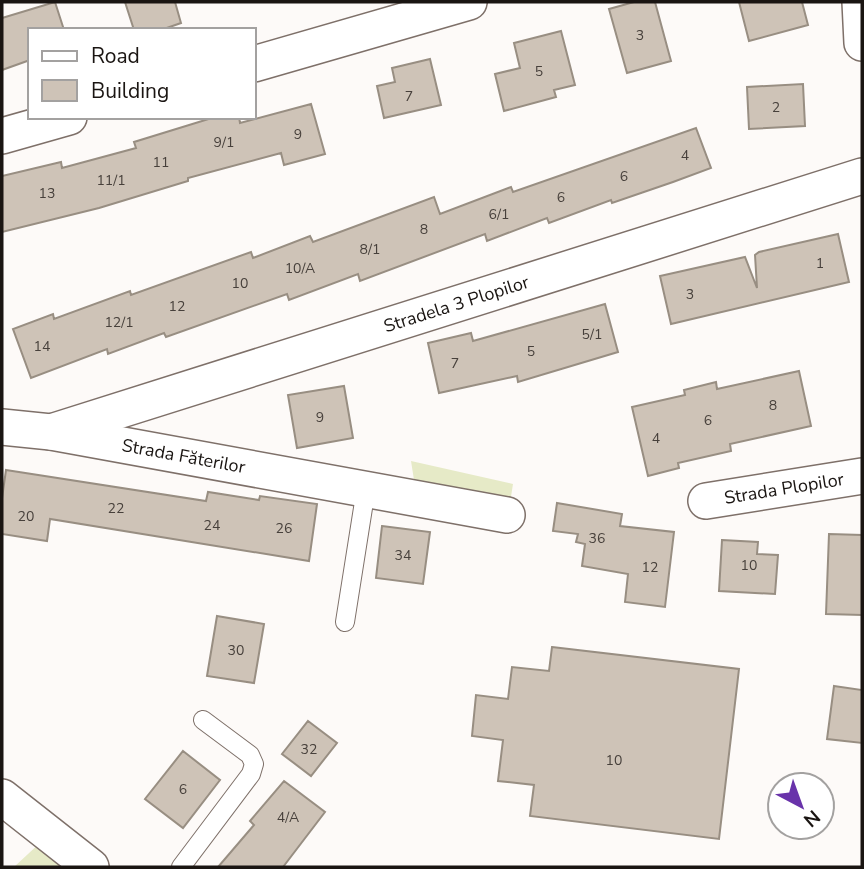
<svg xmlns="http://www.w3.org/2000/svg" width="864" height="869" font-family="'Nunito Sans',sans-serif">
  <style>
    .green { fill: #e6eac7 }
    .building { fill: #cec3b7; stroke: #988e82; stroke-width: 2 }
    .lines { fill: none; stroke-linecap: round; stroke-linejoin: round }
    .lane-casing { stroke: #7e7069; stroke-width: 20 }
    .street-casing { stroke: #7e7069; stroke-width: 38 }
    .lane { stroke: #fff; stroke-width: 18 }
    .street { stroke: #fff; stroke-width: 35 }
    .labels { text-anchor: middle; stroke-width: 7; stroke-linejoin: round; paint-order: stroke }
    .number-label { font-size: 14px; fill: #47403b }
    .street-label { font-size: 18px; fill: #1a1512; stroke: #fff }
  </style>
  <rect width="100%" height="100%" fill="#fdfaf8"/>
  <path class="green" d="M 411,461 L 513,484 L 510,503 L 414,480 Z
    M 42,841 L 73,867 L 14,867 Z"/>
  <path class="building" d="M 55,2 L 64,30 L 30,30 L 30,60 L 2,70 L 2,18 Z
    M 125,2 L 175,2 L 181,23 L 161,30 L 134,30 Z
    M 634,2 L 655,2 L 671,61 L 627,73 L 609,9 Z
    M 739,2 L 802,2 L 808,25 L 749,41 Z
    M 561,31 L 575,85 L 554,90 L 556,97 L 504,111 L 495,74 L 520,68 L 514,43 Z
    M 430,59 L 441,105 L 384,118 L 377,86 L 395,82 L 392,68 Z
    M 803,84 L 805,126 L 749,129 L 747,87 Z
    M 311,104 L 325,154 L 284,165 L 281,153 L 188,178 L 188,181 L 99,208 L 2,232 L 2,176 L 61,162 L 62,168 L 136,148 L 134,142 L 215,117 L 239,117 L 240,123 Z
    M 696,128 L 711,168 L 673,182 L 612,203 L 611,200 L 549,223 L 547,218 L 487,241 L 485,234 L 360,281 L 358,274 L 289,300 L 287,294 L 166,337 L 164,333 L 108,354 L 107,349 L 31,378 L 13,329 L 53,314 L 54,319 L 130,291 L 131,295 L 251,252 L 253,258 L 310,236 L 313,242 L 434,197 L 440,214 L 511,187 L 513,192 Z
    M 838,234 L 849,282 L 671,324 L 660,276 L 745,257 L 757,288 L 755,255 L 759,252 Z
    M 605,304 L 618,352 L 518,382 L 517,376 L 439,393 L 428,343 L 471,333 L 473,341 Z
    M 799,371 L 811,426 L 730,444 L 731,451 L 678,463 L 679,468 L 648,476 L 632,407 L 685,395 L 684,390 L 716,382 L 717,389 Z
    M 344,386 L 353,438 L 297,448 L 288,395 Z
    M 6,470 L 206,501 L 208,492 L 259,500 L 260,496 L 317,504 L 309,561 L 50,519 L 47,541 L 2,534 L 2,498 Z
    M 557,503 L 622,514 L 620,526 L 674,532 L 665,607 L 625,602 L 628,574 L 582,566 L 585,544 L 576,542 L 578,534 L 553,531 Z
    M 382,526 L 430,532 L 423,584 L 376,578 Z
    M 829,534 L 862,535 L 862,615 L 826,614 Z
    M 722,540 L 758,542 L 757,554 L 778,555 L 775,594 L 719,591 Z
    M 217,616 L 264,624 L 254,683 L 207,676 Z
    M 552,647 L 739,669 L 719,839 L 530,816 L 534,785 L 498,781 L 503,740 L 472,736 L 476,695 L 508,699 L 512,667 L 549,671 Z
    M 834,686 L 862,690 L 862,743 L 827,739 Z
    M 308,721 L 337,743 L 311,776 L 282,754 Z
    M 183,751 L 220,780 L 183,828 L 145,799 Z
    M 284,781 L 325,812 L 283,867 L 218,867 L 254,825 L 250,821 Z"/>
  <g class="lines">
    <g class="lane-casing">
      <path id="lane" d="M 345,622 L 366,489
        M 181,867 L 251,774 L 254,764 L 250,755 L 203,720"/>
    </g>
    <g class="street-casing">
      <g id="street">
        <path d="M 860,2 L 862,43"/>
        <path d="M 254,64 L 469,2"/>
        <path d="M 2,136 L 69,117"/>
        <path id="s1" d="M 2,427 L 51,432 L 507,515"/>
        <path id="s2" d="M 51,432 L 862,176"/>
        <path id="s3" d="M 706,501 L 862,476"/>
        <path d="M 2,797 L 91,867"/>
      </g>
    </g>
    <use href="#lane" class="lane"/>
    <use href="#street" class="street"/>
  </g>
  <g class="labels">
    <g class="number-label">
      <text x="640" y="40">3</text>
      <text x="539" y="76">5</text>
      <text x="409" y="101">7</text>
      <text x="776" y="112">2</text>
      <text x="298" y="139">9</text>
      <text x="224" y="147">9/1</text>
      <text x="685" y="160">4</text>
      <text x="161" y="167">11</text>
      <text x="624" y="181">6</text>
      <text x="111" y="185">11/1</text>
      <text x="47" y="198">13</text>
      <text x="561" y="202">6</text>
      <text x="499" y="219">6/1</text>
      <text x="424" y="234">8</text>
      <text x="370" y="254">8/1</text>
      <text x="820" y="268">1</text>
      <text x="300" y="273">10/A</text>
      <text x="240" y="288">10</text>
      <text x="690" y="299">3</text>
      <text x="177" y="311">12</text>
      <text x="119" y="327">12/1</text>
      <text x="592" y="339">5/1</text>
      <text x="42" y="351">14</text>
      <text x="531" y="356">5</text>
      <text x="455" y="368">7</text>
      <text x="773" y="410">8</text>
      <text x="320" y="422">9</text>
      <text x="708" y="425">6</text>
      <text x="656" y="443">4</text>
      <text x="116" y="513">22</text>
      <text x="26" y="521">20</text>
      <text x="212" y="530">24</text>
      <text x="284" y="533">26</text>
      <text x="597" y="543">36</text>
      <text x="403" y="560">34</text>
      <text x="749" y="570">10</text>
      <text x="650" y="572">12</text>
      <text x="236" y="655">30</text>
      <text x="309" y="754">32</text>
      <text x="614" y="765">10</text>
      <text x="183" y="794">6</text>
      <text x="288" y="822">4/A</text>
    </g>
    <g class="street-label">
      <text dy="6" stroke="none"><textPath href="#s2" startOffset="425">Stradela 3 Plopilor</textPath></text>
      <text dy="6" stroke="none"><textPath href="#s1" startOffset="184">Strada Făterilor</textPath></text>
      <text dy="6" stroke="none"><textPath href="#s3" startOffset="79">Strada Plopilor</textPath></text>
    </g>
  </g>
  <rect width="864" height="869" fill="none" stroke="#1a1512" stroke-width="7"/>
  <rect x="28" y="28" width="228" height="91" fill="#ffffff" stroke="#a3a1a0" stroke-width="2"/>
  <rect x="42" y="51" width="35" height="10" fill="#ffffff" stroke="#a3a1a0" stroke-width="2"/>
  <text x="91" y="63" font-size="21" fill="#1a1512">Road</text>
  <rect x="42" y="80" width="35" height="21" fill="#cec3b7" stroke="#a3a1a0" stroke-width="2"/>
  <text x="91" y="98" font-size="21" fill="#1a1512">Building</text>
  <g transform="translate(801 806) rotate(139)"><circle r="33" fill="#ffffff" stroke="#a3a1a0" stroke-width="2"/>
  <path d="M0-5L12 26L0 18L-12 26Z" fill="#6933aa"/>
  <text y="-10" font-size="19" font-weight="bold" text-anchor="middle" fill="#1a1512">N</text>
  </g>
</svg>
